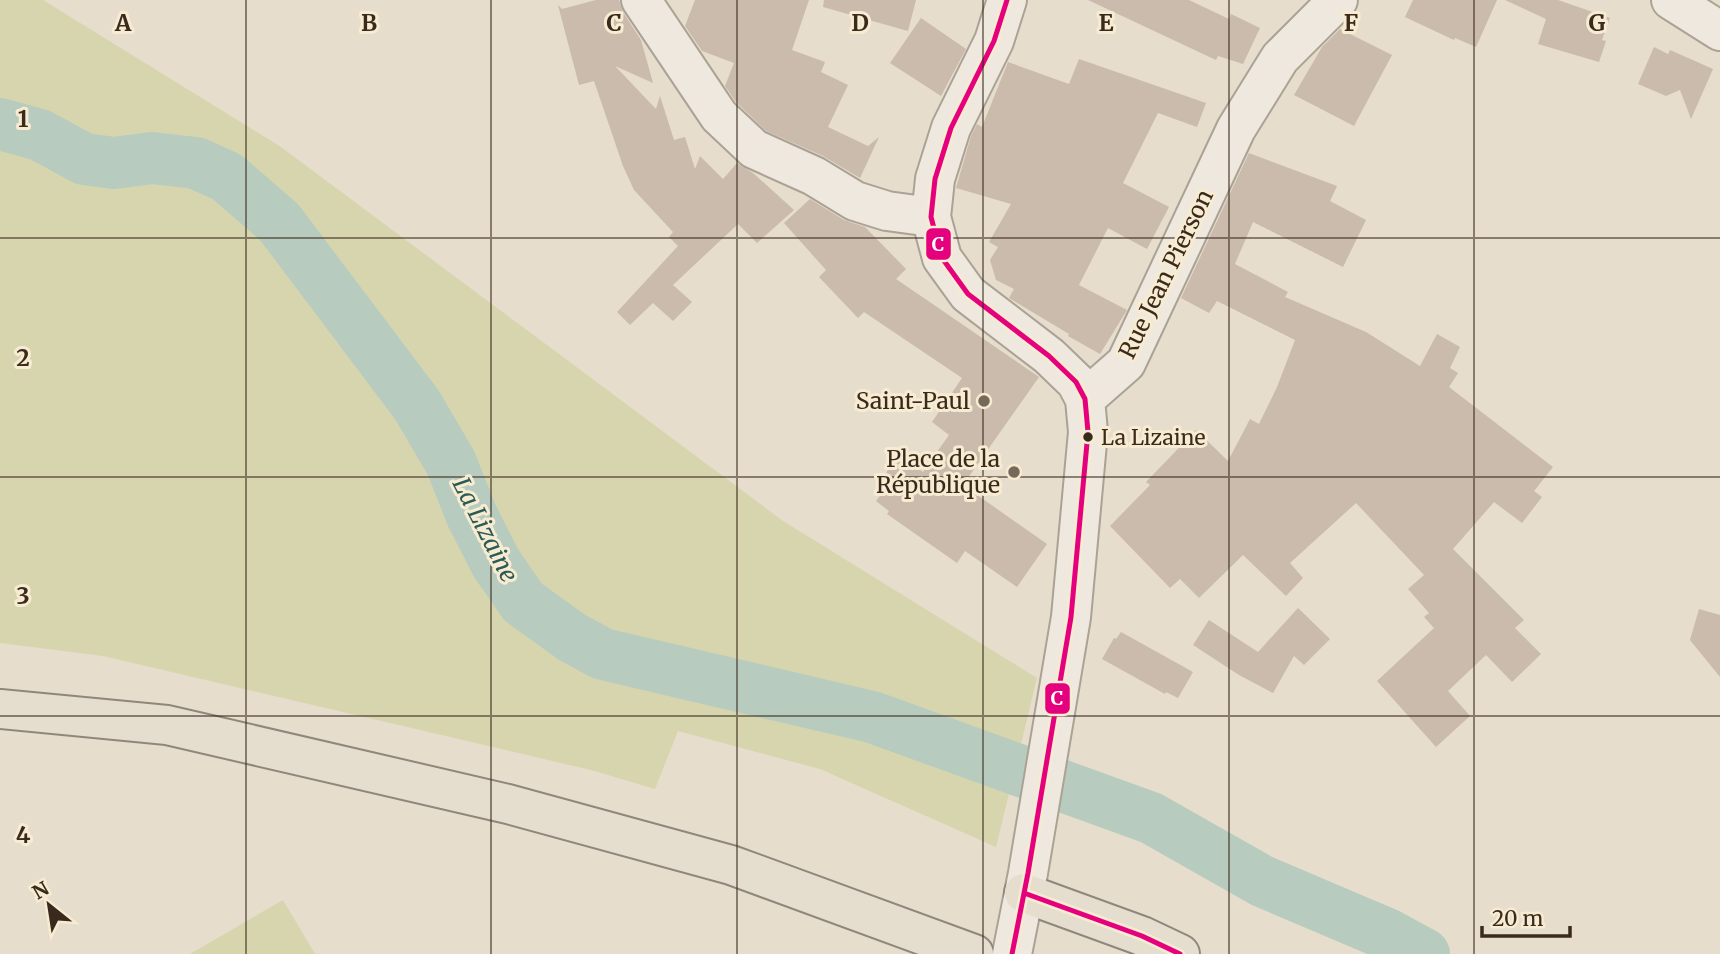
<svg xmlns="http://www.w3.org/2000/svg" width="1720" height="954" font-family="Merriweather,serif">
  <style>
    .green { fill: #d7d5ae }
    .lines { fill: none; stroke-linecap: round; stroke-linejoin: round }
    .river { stroke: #b8cbbf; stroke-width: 52 }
    .building { fill: #cabbad }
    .minor-casing { stroke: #aba296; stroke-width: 42 }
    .major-casing { stroke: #90877c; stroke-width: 42 }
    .minor { stroke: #eee8de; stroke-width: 38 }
    .major { stroke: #e5decf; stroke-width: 38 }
    .bus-1-casing { stroke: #f7ebd1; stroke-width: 10 }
    .bus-1 { stroke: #e5007d; stroke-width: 5 }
    .grid { fill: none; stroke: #3a2a1d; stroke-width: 2; stroke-opacity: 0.55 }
    .poi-dot { fill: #76695a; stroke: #f7ebd1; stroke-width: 2.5 }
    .bus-dot { fill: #3a2a1d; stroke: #f7ebd1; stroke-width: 2.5 }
    .labels { text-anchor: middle; stroke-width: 6; stroke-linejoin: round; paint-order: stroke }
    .bus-label { font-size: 21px; fill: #3a2a1d; stroke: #f7ebd1; text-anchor: start }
    .street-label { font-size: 23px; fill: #3a2a1d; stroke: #f7ebd1 }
    .poi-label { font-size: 23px; fill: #3a2a1d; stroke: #f7ebd1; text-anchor: end }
    .water-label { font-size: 24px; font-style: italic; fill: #2b5b56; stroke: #f7ebd1 }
    .grid-label { font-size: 23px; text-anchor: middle; font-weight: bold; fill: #3a2a1d; stroke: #f7ebd1; stroke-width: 6; stroke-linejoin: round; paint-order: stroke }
    .line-badge { stroke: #f7ebd1; stroke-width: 2.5 }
    .badge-label { font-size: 19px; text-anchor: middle; font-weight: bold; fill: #fff }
  </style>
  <rect width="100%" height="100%" fill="#e6ddcc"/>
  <path class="green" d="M 0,0 L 43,0 L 281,147 L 783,521 L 1037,678 L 996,847 L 820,769 L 678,731 L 655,789 L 591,770 L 103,656 L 0,643 Z
    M 283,900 L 315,954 L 190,954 Z"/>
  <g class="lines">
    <path class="river" d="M 0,124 L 40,135 L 84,159 L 114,163 L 152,158 L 196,163 L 227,177 L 279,222 L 417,405 L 451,463 L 472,516 L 496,563 L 523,602 L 573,638 L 603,654 L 872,717 L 1151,818 L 1262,881 L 1389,935 L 1424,954"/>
  </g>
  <path class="building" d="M 596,0 L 619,0 L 623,12 L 641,40 L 653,83 L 615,66 L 656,109 L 660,96 L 674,140 L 685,137 L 695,169 L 700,156 L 723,179 L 737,163 L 753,173 L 794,210 L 757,243 L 738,224 L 673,285 L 692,302 L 673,321 L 653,303 L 630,325 L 617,312 L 678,246 L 669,237 L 673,232 L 634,190 L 623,166 L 594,81 L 579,85 L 558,5 L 562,9 Z
    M 695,0 L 809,0 L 792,50 L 825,62 L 821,72 L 848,85 L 828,127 L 868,146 L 879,137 L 860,178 L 823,156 L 766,131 L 736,102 L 725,86 L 734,63 L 702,51 L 685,26 Z
    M 824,0 L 916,0 L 908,31 L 823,7 Z
    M 1088,0 L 1189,0 L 1229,19 L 1231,14 L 1260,28 L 1243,64 L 1218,56 L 1216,60 Z
    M 1413,0 L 1497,0 L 1476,47 L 1455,38 L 1454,40 L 1405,17 Z
    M 1505,0 L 1558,0 L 1610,18 L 1602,40 L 1606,41 L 1599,62 L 1538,44 L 1546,19 Z
    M 921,18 L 966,49 L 941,96 L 890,63 Z
    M 1340,29 L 1392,55 L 1354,126 L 1294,95 L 1322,47 Z
    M 1654,47 L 1668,54 L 1670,50 L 1713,69 L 1691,119 L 1680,90 L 1666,96 L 1638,84 Z
    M 1079,59 L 1206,103 L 1197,127 L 1158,113 L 1123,183 L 1169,207 L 1147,249 L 1108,228 L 1079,285 L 1127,310 L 1100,354 L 1068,336 L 1069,334 L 1009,298 L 1014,289 L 996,280 L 990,260 L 998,247 L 989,242 L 1011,204 L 956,188 L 971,136 L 977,124 L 982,127 L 1008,62 L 1069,84 Z
    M 1249,153 L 1337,186 L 1330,201 L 1366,220 L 1343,267 L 1253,222 L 1235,264 L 1288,292 L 1285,297 L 1366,332 L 1420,366 L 1437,334 L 1460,347 L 1450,368 L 1458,373 L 1449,387 L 1553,467 L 1534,491 L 1542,497 L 1522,523 L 1494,502 L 1453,549 L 1524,620 L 1515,628 L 1541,654 L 1512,682 L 1486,655 L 1448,691 L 1470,716 L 1436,747 L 1377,681 L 1434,628 L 1424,617 L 1429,613 L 1408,589 L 1424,575 L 1356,503 L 1290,563 L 1303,578 L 1286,596 L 1243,555 L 1199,598 L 1180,579 L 1170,588 L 1110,526 L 1150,485 L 1146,482 L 1196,430 L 1228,461 L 1250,419 L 1259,424 L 1277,387 L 1295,340 L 1217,301 L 1209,313 L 1181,298 Z
    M 810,199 L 844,220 L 865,227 L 906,269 L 896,279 L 1039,377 L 963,485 L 1047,544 L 1017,587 L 965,551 L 957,563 L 887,514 L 889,511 L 876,501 L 885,489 L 881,486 L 895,452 L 923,472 L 949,435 L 932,422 L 962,378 L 864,312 L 858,318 L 819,277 L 826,270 L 784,223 Z
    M 1298,608 L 1330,639 L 1304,665 L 1294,656 L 1273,693 L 1239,675 L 1193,645 L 1209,620 L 1258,652 Z
    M 1699,609 L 1720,615 L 1720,677 L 1690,640 Z
    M 1121,632 L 1193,672 L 1178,698 L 1166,692 L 1165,694 L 1102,659 L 1114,638 L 1116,639 Z"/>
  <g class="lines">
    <g class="minor-casing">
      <path id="minor" d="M 641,0 L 719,116 L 754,149 L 814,176 L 855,201 L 887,211 L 931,217
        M 1007,0 L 994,41 L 951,128 L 935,179 L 931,217 L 942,258 L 968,294 L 1049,356 L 1076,382 L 1085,399 L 1088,432 L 1071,617 L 1028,873 L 1012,954
        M 1671,0 L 1720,31
        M 1085,399 L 1126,363 L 1236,129 L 1280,58 L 1338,0"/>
    </g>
    <g class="major-casing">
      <path id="major" d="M 0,709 L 167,725 L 508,804 L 731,865 L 974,954
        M 1024,893 L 1142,936 L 1180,954"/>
    </g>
    <use href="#minor" class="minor"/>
    <use href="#major" class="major"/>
    <g class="bus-1-casing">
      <path id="bus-1" d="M 1007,0 L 994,41 L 951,128 L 935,179 L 931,217 L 942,258 L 968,294 L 1049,356 L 1076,382 L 1085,399 L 1088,432 L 1071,617 L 1028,873 L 1012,954
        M 1024,893 L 1142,936 L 1180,954"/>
    </g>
    <use href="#bus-1" class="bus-1"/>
  </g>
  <path class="grid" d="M 246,0 L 246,954M 491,0 L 491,954M 737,0 L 737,954M 983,0 L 983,954M 1229,0 L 1229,954M 1474,0 L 1474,954M 0,238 L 1720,238M 0,477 L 1720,477M 0,716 L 1720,716"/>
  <g class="poi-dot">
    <circle cx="984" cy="401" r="7"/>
    <circle cx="1014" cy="472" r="7"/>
  </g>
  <circle class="bus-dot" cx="1088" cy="437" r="6"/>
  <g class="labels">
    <g class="bus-label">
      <text x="1101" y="445">La Lizaine</text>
    </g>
    <g class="street-label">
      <text transform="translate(1166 274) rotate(-64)" y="8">Rue Jean Pierson</text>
    </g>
    <g class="poi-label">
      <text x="970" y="409">Saint-Paul</text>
      <text x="1000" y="467">Place de la<tspan x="1000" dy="26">République</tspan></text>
    </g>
    <g class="water-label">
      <text transform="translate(485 530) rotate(63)" y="8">La Lizaine</text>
    </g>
  </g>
  <g class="grid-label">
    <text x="123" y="31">A</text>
    <text x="369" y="31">B</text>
    <text x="614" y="31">C</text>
    <text x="860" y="31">D</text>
    <text x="1106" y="31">E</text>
    <text x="1351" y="31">F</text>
    <text x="1597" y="31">G</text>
    <text x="23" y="127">1</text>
    <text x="23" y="366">2</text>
    <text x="23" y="604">3</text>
    <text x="23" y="843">4</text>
  </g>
  <g class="line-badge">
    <rect x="925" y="227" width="27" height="34" rx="7" fill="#e5007d"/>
    <rect x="1044" y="682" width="27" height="33" rx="7" fill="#e5007d"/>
  </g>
  <g class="badge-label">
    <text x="938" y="251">C</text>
    <text x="1057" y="705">C</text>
  </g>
  <g transform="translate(49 905) rotate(330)" stroke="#f7ebd1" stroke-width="5" paint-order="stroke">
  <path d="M0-5L12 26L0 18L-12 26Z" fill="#3a2a1d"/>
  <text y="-10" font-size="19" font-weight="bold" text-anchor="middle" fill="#3a2a1d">N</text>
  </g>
  <path d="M1482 926v10h88v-10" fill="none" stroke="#3a2a1d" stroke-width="3.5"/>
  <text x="1492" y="926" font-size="21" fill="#3a2a1d" stroke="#f7ebd1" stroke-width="5" paint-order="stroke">20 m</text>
</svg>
